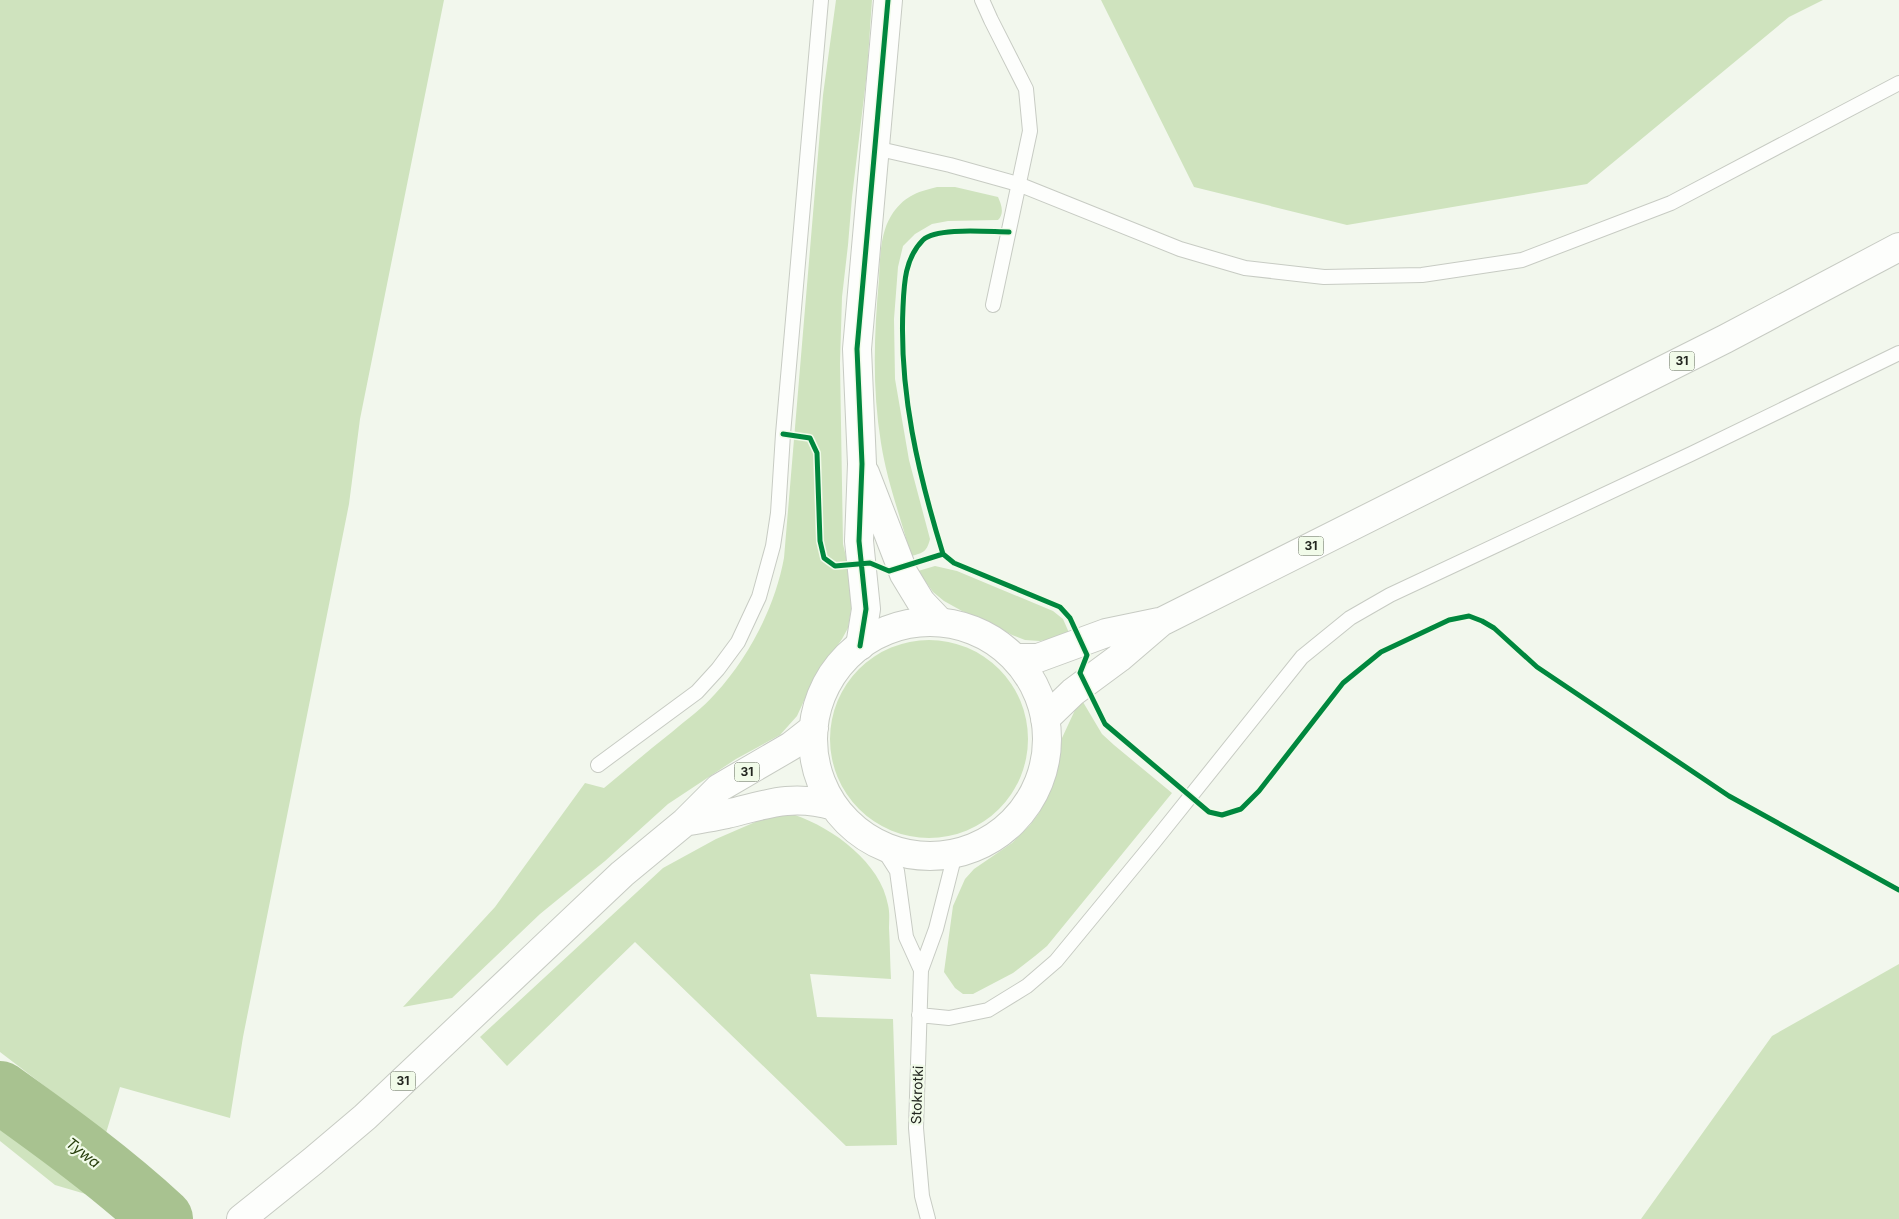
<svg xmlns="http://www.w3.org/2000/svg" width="1899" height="1219" font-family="Inter,sans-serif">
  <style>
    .green { fill: #cfe3be }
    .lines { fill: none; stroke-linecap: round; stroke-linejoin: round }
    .river { stroke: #a8c290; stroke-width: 62 }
    .lane-casing { stroke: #c7cbc3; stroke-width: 16 }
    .secondary-casing { stroke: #c7cbc3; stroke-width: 30 }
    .primary-casing { stroke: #c7cbc3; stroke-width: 30 }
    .lane { stroke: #fdfefc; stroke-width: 14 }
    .secondary { stroke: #fdfefc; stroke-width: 28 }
    .primary { stroke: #fdfefc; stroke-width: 28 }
    .cycleway-casing { stroke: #f1fbe9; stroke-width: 8 }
    .cycleway { stroke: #00873e; stroke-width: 5 }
    .labels { text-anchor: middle; stroke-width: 4.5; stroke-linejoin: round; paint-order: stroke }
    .shield { fill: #f1fbe9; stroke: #61665c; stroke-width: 1 }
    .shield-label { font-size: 12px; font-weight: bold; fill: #232620 }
    .street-label { font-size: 14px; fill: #232620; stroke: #f1fbe9 }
    .water-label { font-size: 15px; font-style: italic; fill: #273e0c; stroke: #f1fbe9 }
  </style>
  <rect width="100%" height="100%" fill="#f2f7ed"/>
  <path class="green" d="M 0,0 L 444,0 L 360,419 L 349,504 L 243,1037 L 230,1118 L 120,1087 L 106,1133 L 0,1052 Z
    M 836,0 L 872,0 L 867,72 L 852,197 L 848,245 L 842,297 L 840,363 L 843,544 L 854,591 L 848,628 L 842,639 L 814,679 L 797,716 L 780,735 L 736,759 L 668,804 L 605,861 L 540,914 L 452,998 L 403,1007 L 495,907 L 585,783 L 604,788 C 627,769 649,750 672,732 C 687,719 703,708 715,694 C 749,657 775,607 784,558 L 823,95 Z
    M 1101,0 L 1823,0 L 1789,17 L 1587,184 L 1347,225 L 1194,187 Z
    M 937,187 L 955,187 L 998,197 C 1001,204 1005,213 998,220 L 948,221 L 932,224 L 915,234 L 903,246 L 898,267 L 894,319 L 895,379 L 909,460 L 930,539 C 927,551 924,553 911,556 C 901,518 887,482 881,443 C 872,388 874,334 879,279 C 880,259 880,234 891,216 C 903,197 916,192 937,187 Z
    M 935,566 L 957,571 L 1053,611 L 1063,619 L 1070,635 L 1040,641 L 1025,640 L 1012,635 L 987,621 L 962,611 L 944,601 L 933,592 L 918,571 Z
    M830 739a99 99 0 1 1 198 0a99 99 0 1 1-198 0Z
    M 1083,702 L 1102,734 L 1114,745 L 1172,793 L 1047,946 L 1035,956 L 1013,973 L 973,994 L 963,994 L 955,988 L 944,972 L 953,906 L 965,879 L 974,869 L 1012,843 L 1030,825 L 1039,813 L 1055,778 L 1062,738 L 1075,710 Z
    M 795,815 C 833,828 881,863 888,905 C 890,913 889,921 889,928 C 890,945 890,962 891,979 L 810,974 L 817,1017 L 893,1019 L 897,1145 L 846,1146 L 635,942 L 507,1066 L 480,1037 L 663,868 L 716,839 L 769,816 Z
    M 1899,964 L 1899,1219 L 1641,1219 L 1772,1036 Z
    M 0,1113 L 123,1205 L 55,1185 L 0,1141 Z"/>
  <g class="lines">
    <path class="river" d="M 0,1092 C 56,1132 111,1172 162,1219"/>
    <g class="lane-casing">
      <path id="lane" d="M 982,0 L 991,20 L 1026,89 L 1030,131 L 993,305
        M 875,148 L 950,165 L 1018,184 L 1180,249 L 1245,268 L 1324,277 L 1422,275 L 1522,260 L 1671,203 L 1899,83
        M 598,765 L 697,692 L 718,669 L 738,642 L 759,597 L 773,546 L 778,513 L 783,434 L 821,0
        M 881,846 L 897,871 L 906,937 L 921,970
        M 919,1015 L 949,1018 L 988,1010 L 1027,986 L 1056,961 L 1154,842 L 1302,657 L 1350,618 L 1390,595 L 1691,454 L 1899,353
        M 928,1219 L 922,1196 L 916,1128 L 921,970 L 936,929 L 955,854"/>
    </g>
    <g class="secondary-casing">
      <path id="secondary" d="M 865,473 L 904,574 L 921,602 L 940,622
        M 860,646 L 866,609 L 859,541 L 862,464 L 857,349 L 888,0"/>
    </g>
    <g class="primary-casing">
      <path id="primary" d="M813 739a117 117 0 1 1 234 0a117 117 0 1 1-234 0Z
        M 1015,658 L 1038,658 L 1106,633 L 1159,622
        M 1045,719 L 1073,692 L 1119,658 L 1161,622 L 1725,339 L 1899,247
        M 685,822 C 699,819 713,817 727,814 C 767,804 793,794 834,806
        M 241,1219 L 313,1161 L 365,1117 L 622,874 L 685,822 L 719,788 L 791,746 L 814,728"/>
    </g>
    <use href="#lane" class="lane"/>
    <use href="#secondary" class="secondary"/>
    <use href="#primary" class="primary"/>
    <g class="cycleway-casing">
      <path id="cycleway" d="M 783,434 L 810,438 L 817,453 L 820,541 L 824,558 L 835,566 L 870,563 L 889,571 L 943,554 L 954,563 L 1060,607 L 1070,618 L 1087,655 L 1080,673 L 1105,724 L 1209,812 L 1222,815 L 1241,809 L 1259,791 L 1343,683 L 1381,652 L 1449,620 L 1469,616 L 1482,621 L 1494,628 L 1537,667 L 1729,796 L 1899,890
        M 943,554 C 918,473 899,392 903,307 C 904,283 905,258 923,240 C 937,227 989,232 1009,232
        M 860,646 L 866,609 L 859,541 L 862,464 L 857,349 L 888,0"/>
    </g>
    <use href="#cycleway" class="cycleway"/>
  </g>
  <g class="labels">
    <g class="shield">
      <rect x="1669.5" y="351.5" width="25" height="19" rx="4"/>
      <rect x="1298.5" y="536.5" width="25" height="19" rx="4"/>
      <rect x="734.5" y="762.5" width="25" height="19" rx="4"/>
      <rect x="390.5" y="1071.5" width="25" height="19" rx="4"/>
    </g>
    <g class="shield-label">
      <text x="1682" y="365">31</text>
      <text x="1311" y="550">31</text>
      <text x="747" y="776">31</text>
      <text x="403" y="1085">31</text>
    </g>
    <g class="street-label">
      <text transform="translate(917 1095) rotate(-88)" y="5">Stokrotki</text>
    </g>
    <g class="water-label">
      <text transform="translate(83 1153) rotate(38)" y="5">Tywa</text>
    </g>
  </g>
</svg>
